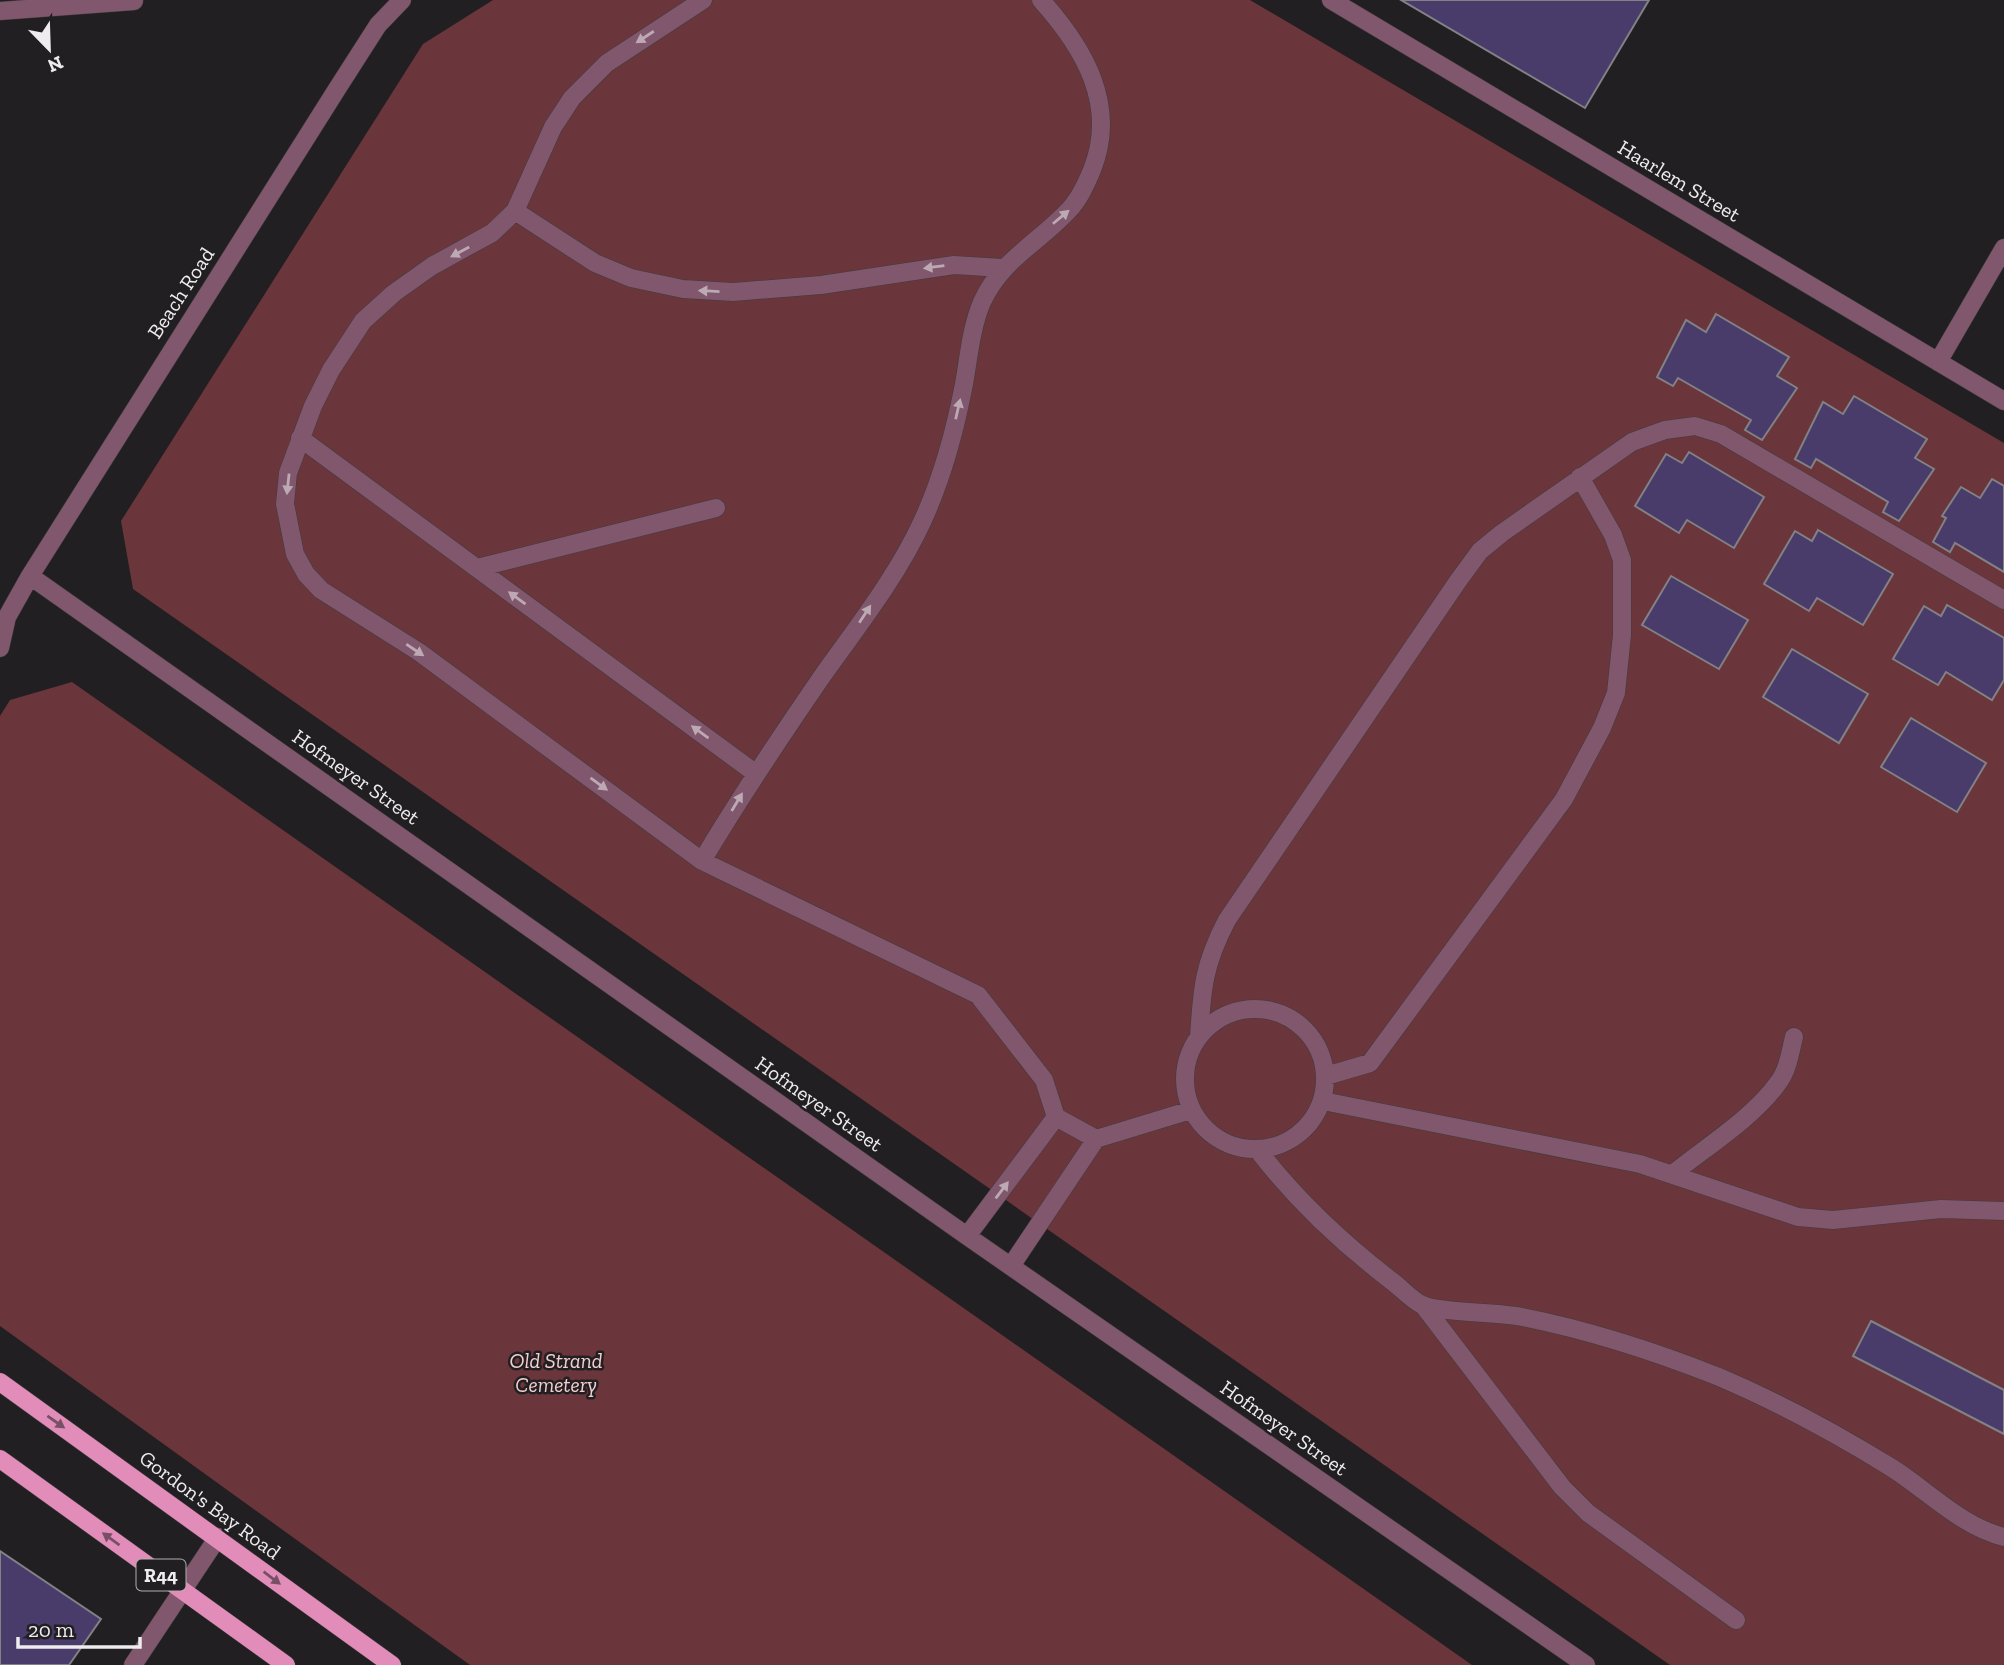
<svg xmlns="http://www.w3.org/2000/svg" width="2004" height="1665" font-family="'Zilla Slab',serif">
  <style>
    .green { fill: #6a363b }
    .building { fill: #493b6a; stroke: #828185; stroke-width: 2 }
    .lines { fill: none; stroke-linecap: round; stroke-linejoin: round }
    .minor-casing { stroke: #3e3c3e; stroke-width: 19 }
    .major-casing { stroke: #3e3c3e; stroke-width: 19 }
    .minor { stroke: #80576c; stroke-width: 18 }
    .major { stroke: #e28cb9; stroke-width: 18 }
    .oneway { fill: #bca9b4 }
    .oneway2 { fill: #785065 }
    .labels { text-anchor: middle; stroke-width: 5; stroke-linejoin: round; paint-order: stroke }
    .shield { fill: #211f21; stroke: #b0aeb0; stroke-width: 2 }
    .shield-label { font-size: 19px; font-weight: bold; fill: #eeecee }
    .street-label { font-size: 21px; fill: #eeecee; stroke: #211f21 }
    .park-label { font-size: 21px; font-style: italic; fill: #f4ced0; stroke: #211f21 }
  </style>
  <rect width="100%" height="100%" fill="#211f21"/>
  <path class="green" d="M 493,0 L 1250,0 L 2004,443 L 2004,1665 L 1670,1665 L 133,589 L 121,521 L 423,44 Z
    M 72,682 L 1472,1665 L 470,1665 L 0,1326 L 0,716 L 10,700 Z"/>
  <path class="building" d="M 1401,0 L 1649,0 L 1585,108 Z
    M 1716,314 L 1789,357 L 1777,376 L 1797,388 L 1762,440 L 1745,430 L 1751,420 L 1678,378 L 1673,386 L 1657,377 L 1686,320 L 1706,332 Z
    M 1854,396 L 1927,439 L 1915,458 L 1934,469 L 1899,521 L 1883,512 L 1888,502 L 1816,459 L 1811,468 L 1795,459 L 1823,402 L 1843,414 Z
    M 1689,452 L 1764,497 L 1734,548 L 1687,520 L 1679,533 L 1635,506 L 1666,454 L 1682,463 Z
    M 1992,479 L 2004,486 L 2004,572 L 1955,543 L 1950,552 L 1933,542 L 1946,518 L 1942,516 L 1961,487 L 1980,498 Z
    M 1818,530 L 1893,574 L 1863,625 L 1817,598 L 1809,611 L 1764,584 L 1795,531 L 1812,541 Z
    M 1671,576 L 1748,620 L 1719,669 L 1642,625 Z
    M 1947,605 L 2004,638 L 2004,680 L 1992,700 L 1946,672 L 1938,685 L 1893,659 L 1924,606 L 1941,616 Z
    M 1792,649 L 1868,694 L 1839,743 L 1763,697 Z
    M 1911,718 L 1986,763 L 1957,812 L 1881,767 Z
    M 1871,1321 L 2004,1390 L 2004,1434 L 1853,1356 Z
    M 0,1551 L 101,1619 L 69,1665 L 0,1665 Z"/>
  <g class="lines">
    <g class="minor-casing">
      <path id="minor" d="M 703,0 L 607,63 L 572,98 L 553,127 L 515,211 L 492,233 L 432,266 L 394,293 L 363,321 L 331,370 L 313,406 L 288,473 L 285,504 L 295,554 L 306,574 L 321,590 L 419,652 L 702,861 L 978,995 L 1044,1080 L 1056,1117 L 967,1236
        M 1331,0 L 2004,401
        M 0,11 L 134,1
        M 515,211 L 595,263 L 631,278 L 683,289 L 733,292 L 821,285 L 954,265 L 1002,268
        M 1938,362 L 2004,248
        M 300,438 L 755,773
        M 477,568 L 716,508
        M 30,576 L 967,1236 L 1586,1665
        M 0,648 L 7,617 L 30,576 L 337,89 L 378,25 L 402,0
        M 702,861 C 740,797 781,736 823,675 C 858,626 898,575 923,520 C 943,476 955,431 964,384 C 969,356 971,328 982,302 C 1001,260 1038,243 1068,211 C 1079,200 1086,184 1092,170 C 1118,105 1084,48 1041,0
        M1185 1079a70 70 0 1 1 140 0a70 70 0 1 1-140 0Z
        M 1199,1037 C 1202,987 1204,964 1227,920 L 1458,581 L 1480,551 L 1502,533 L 1632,442 L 1665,430 L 1695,426 L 1721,434 L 2004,600
        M 1326,1076 L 1370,1063 L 1564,799 L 1602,728 L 1616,693 L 1622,635 L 1622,560 L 1613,535 L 1580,477
        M 1323,1101 L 1640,1164 L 1798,1217 L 1833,1220 L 1941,1209 L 2004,1211
        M 1056,1117 L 1096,1139 L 1191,1110
        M 1257,1149 C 1296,1200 1342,1243 1393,1282 C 1402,1289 1412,1300 1422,1305 C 1441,1313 1497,1312 1522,1317 C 1588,1330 1656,1352 1719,1377 C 1778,1402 1837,1434 1892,1468 C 1928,1491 1961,1526 2004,1537
        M 1674,1173 C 1706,1147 1754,1117 1778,1083 C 1788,1070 1790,1053 1794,1037
        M 1011,1266 L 1096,1139
        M 1423,1305 L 1562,1487 L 1588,1513 L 1736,1620
        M 133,1665 L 218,1537"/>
    </g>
    <g class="major-casing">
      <path id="major" d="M 0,1382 L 392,1665
        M 0,1459 L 286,1665"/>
    </g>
    <use href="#minor" class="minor"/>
    <use href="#major" class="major"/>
  </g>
  <defs><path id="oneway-solid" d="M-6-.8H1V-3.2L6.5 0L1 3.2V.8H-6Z" transform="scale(1.75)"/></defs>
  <g class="oneway">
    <use href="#oneway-solid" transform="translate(645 37) rotate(147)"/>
    <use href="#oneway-solid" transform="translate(1061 217) rotate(-40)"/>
    <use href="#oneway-solid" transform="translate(460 252) rotate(152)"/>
    <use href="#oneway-solid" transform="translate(934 267) rotate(173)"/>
    <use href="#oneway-solid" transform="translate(709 291) rotate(-177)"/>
    <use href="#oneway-solid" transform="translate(958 409) rotate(-77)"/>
    <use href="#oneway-solid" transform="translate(288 484) rotate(96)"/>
    <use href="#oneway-solid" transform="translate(517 598) rotate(-144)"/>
    <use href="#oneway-solid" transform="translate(865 614) rotate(-57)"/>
    <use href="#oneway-solid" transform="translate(415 650) rotate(34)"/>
    <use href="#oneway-solid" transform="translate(700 732) rotate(-144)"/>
    <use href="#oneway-solid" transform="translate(599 784) rotate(36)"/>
    <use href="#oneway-solid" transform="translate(737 802) rotate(-59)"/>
    <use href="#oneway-solid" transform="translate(1002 1190) rotate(-53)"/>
  </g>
  <g class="oneway2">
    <use href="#oneway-solid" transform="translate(56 1422) rotate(35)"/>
    <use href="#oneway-solid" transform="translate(111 1539) rotate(-144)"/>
    <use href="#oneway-solid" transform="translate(272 1578) rotate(37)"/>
  </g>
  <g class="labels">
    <rect class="shield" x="136.5" y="1559.5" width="49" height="31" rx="5"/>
    <g class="shield-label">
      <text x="161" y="1582">R44</text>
    </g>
    <g class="street-label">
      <text transform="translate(1679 181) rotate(31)" y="7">Haarlem Street</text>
      <text transform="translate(181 293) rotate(-57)" y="7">Beach Road</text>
      <text transform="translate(356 777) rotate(35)" y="7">Hofmeyer Street</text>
      <text transform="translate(819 1104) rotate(35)" y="7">Hofmeyer Street</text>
      <text transform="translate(1284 1428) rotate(35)" y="7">Hofmeyer Street</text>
      <text transform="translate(210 1505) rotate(36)" y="7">Gordon's Bay Road</text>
    </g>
    <g class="park-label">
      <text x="556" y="1368">Old Strand<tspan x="556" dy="24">Cemetery</tspan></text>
    </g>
  </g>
  <g transform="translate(49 49) rotate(157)" stroke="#211f21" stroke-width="5" paint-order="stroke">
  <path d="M0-5L12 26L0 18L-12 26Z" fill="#eeecee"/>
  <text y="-10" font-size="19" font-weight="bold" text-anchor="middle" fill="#eeecee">N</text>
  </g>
  <path d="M18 1637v10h122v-10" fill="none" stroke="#eeecee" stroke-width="3.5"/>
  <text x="28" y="1637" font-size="21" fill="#eeecee" stroke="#211f21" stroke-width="5" paint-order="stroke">20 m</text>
</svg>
